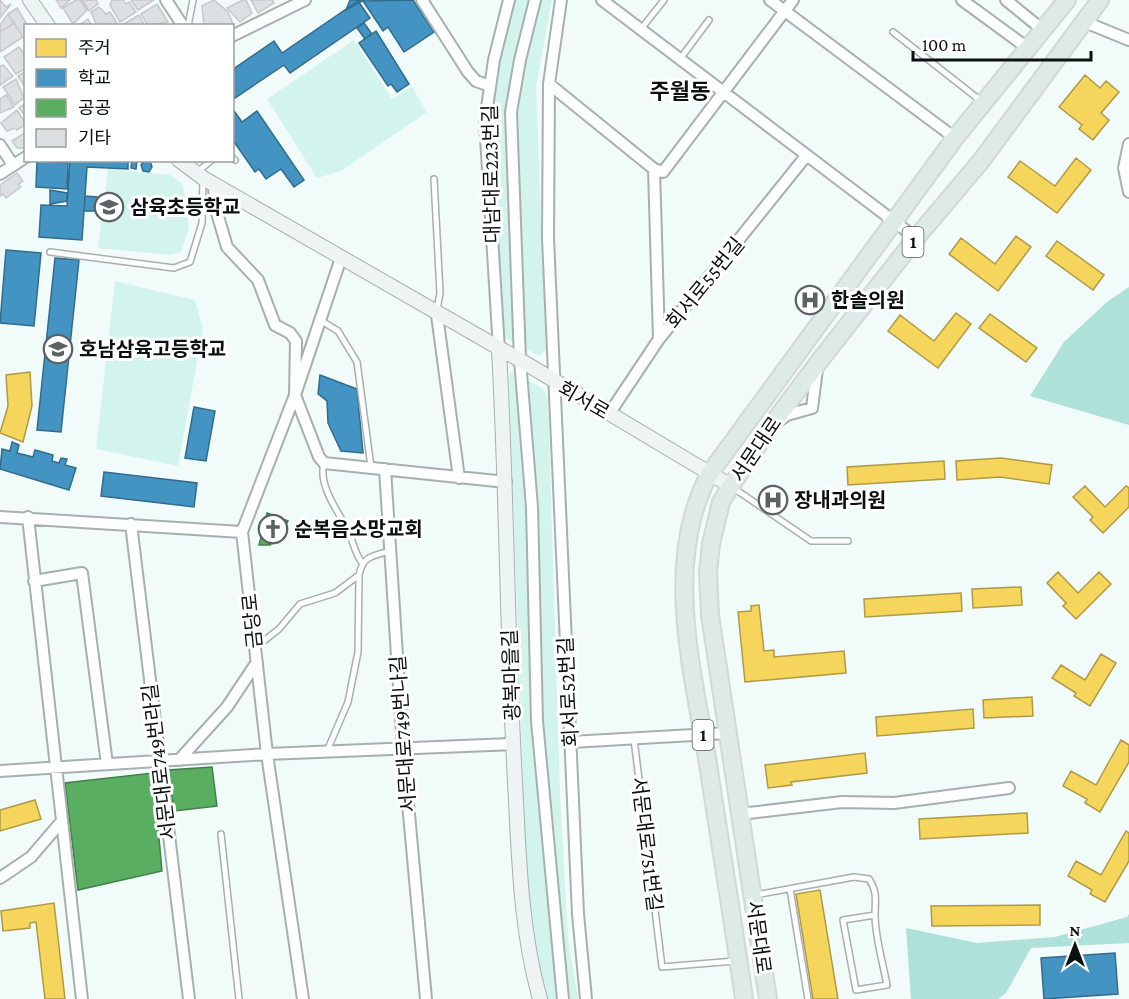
<svg xmlns="http://www.w3.org/2000/svg" width="1129" height="999" font-family="'Crimson Pro','Noto Sans KR',serif">
  <style>
    .green { fill: #d2f4ed }
    .forest { fill: #aee1d8 }
    .homes { fill: #f6d55c; stroke: #af9a45; stroke-width: 1.5 }
    .schools { fill: #4393c3; stroke: #326c8d; stroke-width: 1.5 }
    .public { fill: #5aae61; stroke: #427f49; stroke-width: 1.5 }
    .building { fill: #dde0e2; stroke: #c6c8cb; stroke-width: 1.5 }
    .lines { fill: none; stroke-linecap: round; stroke-linejoin: round }
    .lane-casing { stroke: #a7b0ae; stroke-width: 8 }
    .street-casing { stroke: #a7b0ae; stroke-width: 14 }
    .secondary-casing { stroke: #a7b0ae; stroke-width: 16 }
    .primary-casing { stroke: #d3d7d6; stroke-width: 20 }
    .lane { stroke: #fdfefe; stroke-width: 5 }
    .street { stroke: #fdfefe; stroke-width: 10 }
    .secondary { stroke: #eef4f3; stroke-width: 14 }
    .primary { stroke: #deeae8; stroke-width: 16 }
    .labels { text-anchor: middle; stroke-width: 6; stroke-linejoin: round; paint-order: stroke }
    .shield { fill: #fff; stroke: #545858; stroke-width: 1.5 }
    .shield-label { font-size: 18px; font-weight: bold; fill: #0a1110 }
    .street-label { font-size: 20px; fill: #0a1110; stroke: #fff }
    .poi-label { font-size: 20px; font-weight: bold; fill: #0a1110; stroke: #fff; text-anchor: start }
    .quarter-label { font-size: 22px; font-weight: bold; fill: #0a1110; stroke: #fff }
  </style>
  <rect width="100%" height="100%" fill="#f1fbf9"/>
  <path class="green" d="M 514,0 L 552,0 L 536,87 L 546,350 L 539,356 L 502,336 L 494,107 L 498,67 Z
    M 354,40 L 392,99 L 412,87 L 427,112 L 341,171 L 317,178 L 267,99 Z
    M 108,169 L 170,175 L 183,185 L 189,228 L 181,252 L 170,255 L 98,248 Z
    M 115,281 L 195,300 L 203,329 L 178,466 L 96,449 Z
    M 513,371 L 543,389 L 548,399 L 560,793 L 568,939 L 578,999 L 547,999 L 535,953 L 527,896 L 509,374 Z"/>
  <path class="forest" d="M 1129,287 L 1129,425 L 1030,396 L 1064,342 L 1107,302 Z
    M 1129,914 L 1129,943 L 1031,948 L 1006,993 L 998,999 L 911,999 L 906,928 L 977,943 L 1055,937 L 1127,917 Z"/>
  <path class="homes" d="M 1085,75 L 1100,88 L 1106,81 L 1119,92 L 1101,113 L 1109,120 L 1093,140 L 1079,129 L 1082,125 L 1059,107 Z
    M 1076,158 L 1091,170 L 1057,213 L 1008,177 L 1020,161 L 1055,186 Z
    M 1016,236 L 1031,247 L 998,291 L 949,254 L 961,238 L 995,264 Z
    M 1057,241 L 1104,275 L 1093,290 L 1046,256 Z
    M 956,313 L 971,324 L 938,368 L 888,331 L 900,315 L 934,341 Z
    M 990,314 L 1037,348 L 1026,362 L 979,328 Z
    M 30,372 L 32,406 L 23,442 L 0,433 L 8,406 L 6,375 Z
    M 1001,458 L 1052,465 L 1049,484 L 1000,477 L 957,480 L 956,461 Z
    M 944,461 L 945,479 L 848,485 L 847,467 Z
    M 1085,486 L 1105,507 L 1126,486 L 1129,488 L 1129,507 L 1103,533 L 1090,520 L 1093,517 L 1073,497 Z
    M 1058,572 L 1078,593 L 1099,572 L 1111,584 L 1076,619 L 1063,606 L 1066,603 L 1047,583 Z
    M 1021,587 L 1022,605 L 973,608 L 972,589 Z
    M 961,593 L 962,611 L 865,617 L 864,599 Z
    M 759,605 L 764,651 L 774,650 L 774,657 L 844,651 L 846,673 L 745,682 L 738,612 L 751,611 L 751,606 Z
    M 1101,654 L 1116,663 L 1090,706 L 1074,696 L 1076,693 L 1052,678 L 1061,665 L 1085,680 Z
    M 1032,697 L 1033,716 L 984,718 L 983,700 Z
    M 973,709 L 974,728 L 877,736 L 876,717 Z
    M 1121,740 L 1129,745 L 1129,762 L 1100,812 L 1085,803 L 1087,799 L 1063,786 L 1071,771 L 1096,785 Z
    M 865,753 L 867,773 L 791,782 L 792,785 L 768,788 L 765,765 Z
    M 35,800 L 41,819 L 0,831 L 0,810 Z
    M 1027,813 L 1028,833 L 920,839 L 919,819 Z
    M 1126,831 L 1129,833 L 1129,861 L 1105,902 L 1090,894 L 1092,890 L 1068,876 L 1076,861 L 1101,875 Z
    M 820,890 L 838,999 L 813,999 L 796,894 Z
    M 54,903 L 65,999 L 45,999 L 36,922 L 30,923 L 30,928 L 3,931 L 1,911 Z
    M 1040,905 L 1040,925 L 932,926 L 931,906 Z"/>
  <path class="schools" d="M 350,0 L 364,0 L 346,10 Z
    M 413,0 L 434,32 L 404,52 L 388,27 L 383,31 L 363,1 Z
    M 358,1 L 370,18 L 290,73 L 284,65 L 232,100 L 232,70 L 274,41 L 282,53 Z
    M 364,23 L 372,34 L 365,39 L 357,28 Z
    M 376,31 L 409,84 L 397,92 L 391,84 L 388,86 L 359,43 Z
    M 232,108 L 242,122 L 257,111 L 304,180 L 294,187 L 281,169 L 266,179 L 259,169 L 255,172 L 232,139 Z
    M 37,160 L 68,163 L 67,189 L 36,187 Z
    M 70,160 L 128,160 L 128,169 L 87,167 L 82,240 L 39,237 L 41,205 L 67,206 Z
    M 132,160 L 137,160 L 136,169 L 131,168 Z
    M 144,161 L 150,161 L 152,167 L 149,172 L 143,171 L 141,165 Z
    M 50,190 L 67,193 L 67,201 L 50,204 Z
    M 85,196 L 97,197 L 96,211 L 84,211 Z
    M 6,250 L 41,253 L 34,326 L 0,323 Z
    M 55,258 L 79,260 L 61,432 L 37,430 Z
    M 320,375 L 357,389 L 363,453 L 341,451 L 328,423 L 327,401 L 318,394 Z
    M 194,407 L 215,411 L 206,461 L 185,458 Z
    M 12,442 L 19,445 L 17,453 L 33,457 L 35,450 L 53,455 L 52,461 L 59,463 L 61,458 L 67,459 L 65,465 L 76,468 L 69,490 L 0,469 L 2,449 L 10,451 Z
    M 104,472 L 197,483 L 194,507 L 101,496 Z
    M 1115,953 L 1118,994 L 1044,999 L 1041,958 Z"/>
  <path class="public" d="M 267,513 L 288,521 L 279,537 L 270,545 L 259,545 Z
    M 212,767 L 217,806 L 174,811 L 168,770 Z
    M 153,773 L 162,871 L 78,890 L 65,783 Z"/>
  <path class="building" d="M 0,0 L 6,7 L 11,4 L 0,18 Z
    M 56,0 L 70,0 L 61,8 Z
    M 76,0 L 80,0 L 87,10 L 73,24 L 63,8 Z
    M 82,0 L 96,0 L 98,4 L 89,11 Z
    M 112,0 L 123,0 L 126,4 L 129,2 L 136,12 L 120,22 L 110,5 Z
    M 131,0 L 154,0 L 138,10 Z
    M 214,0 L 228,12 L 234,26 L 204,26 L 202,6 Z
    M 243,0 L 246,0 L 252,13 L 240,22 L 227,8 Z
    M 251,0 L 273,0 L 274,3 L 258,13 Z
    M 157,4 L 168,22 L 148,26 L 141,14 Z
    M 99,7 L 106,14 L 110,12 L 117,23 L 112,26 L 97,26 L 91,12 Z
    M 17,8 L 28,26 L 26,26 L 26,36 L 23,37 L 8,14 Z
    M 8,14 L 14,23 L 0,32 L 0,25 Z
    M 139,15 L 145,26 L 122,26 L 122,25 Z
    M 88,19 L 92,26 L 78,26 Z
    M 14,23 L 23,37 L 0,52 L 0,32 Z
    M 19,47 L 26,57 L 26,68 L 16,74 L 4,57 Z
    M 3,65 L 13,76 L 0,85 L 0,66 Z
    M 26,71 L 26,89 L 18,76 Z
    M 16,79 L 24,98 L 15,105 L 3,87 Z
    M 6,95 L 14,107 L 0,113 L 0,99 Z
    M 26,103 L 26,117 L 19,108 Z
    M 17,110 L 26,124 L 17,130 L 15,128 L 7,131 L 1,123 Z
    M 26,132 L 26,148 L 17,148 L 12,141 Z
    M 17,173 L 23,181 L 18,184 L 21,187 L 6,198 L 3,194 L 0,196 L 0,185 Z"/>
  <g class="lines">
    <g class="lane-casing">
      <path id="lane" d="M 188,26 L 193,0
        M 641,29 L 664,0
        M 893,32 L 981,101
        M 680,59 L 709,20
        M 232,157 L 235,160
        M 197,172 L 212,160
        M 434,179 L 440,293 L 437,310
        M 50,252 L 174,268 L 190,262 L 202,223 L 203,180
        M 320,320 L 338,331 L 357,362 L 371,467
        M 324,463 C 318,485 337,510 347,528 C 353,540 354,552 362,563
        M 732,487 L 811,541 L 848,541
        M 256,647 L 279,629 L 300,604 L 335,593 L 359,575 C 363,556 372,556 390,551
        M 634,739 L 662,967 L 735,961
        M 327,751 L 348,702 L 358,652 L 359,575
        M 221,834 L 239,999
        M 790,889 L 808,999
        M 755,895 L 854,877 L 869,879 C 878,893 875,900 875,915 C 875,937 883,963 887,985 L 856,990 L 843,920 L 875,915"/>
    </g>
    <g class="street-casing">
      <path id="street" d="M 166,0 L 183,26
        M 422,0 L 468,72 L 476,81 L 490,86
        M 535,0 L 520,60 L 511,112 L 520,360 L 532,507 L 537,721 L 563,999
        M 561,0 L 549,84 L 548,238 L 578,914 L 586,999
        M 602,0 L 916,238
        M 770,0 L 955,138
        M 962,0 L 1029,49
        M 1006,0 L 1044,31
        M 1085,22 L 1129,40
        M 232,36 L 305,0
        M 549,84 L 654,169 L 659,339
        M 1129,144 L 1124,168 L 1129,192
        M 0,145 L 13,165
        M 654,169 L 663,172 L 793,0
        M 0,174 L 26,157
        M 214,184 L 215,206 L 227,247 L 258,280 L 275,325 L 290,333 L 296,341 L 295,395 L 319,457 L 324,463 L 506,482
        M 437,315 L 459,478
        M 499,350 L 485,121 L 494,60 L 509,0
        M 609,414 L 659,339 L 806,156
        M 780,420 L 787,415 L 812,408 L 817,369
        M 385,469 L 403,749 L 426,999
        M 0,517 L 242,532
        M 28,517 L 82,999
        M 131,524 L 189,999
        M 34,581 L 82,573 L 107,764
        M 571,742 L 728,733
        M 179,760 L 227,707 L 257,662
        M 0,771 L 267,754 L 513,744
        M 740,814 L 842,802 L 894,803 L 1009,788
        M 0,878 L 31,857 L 61,822
        M 303,999 L 267,754 L 242,532 L 295,395 L 341,258"/>
    </g>
    <g class="secondary-casing">
      <path id="secondary" d="M 30,0 L 48,26
        M 179,160 L 203,178 L 520,360 L 731,486
        M 499,350 C 507,494 507,638 515,782 C 519,855 520,928 540,999"/>
    </g>
    <g class="primary-casing">
      <path id="primary" d="M 744,999 C 733,921 720,843 708,764 C 693,671 662,561 710,473 L 955,138 L 1067,0
        M 768,999 L 710,615 L 708,573 L 711,544 L 721,502 L 731,486 L 770,427 L 818,363 L 916,238 L 981,161 L 1100,0"/>
    </g>
    <use href="#lane" class="lane"/>
    <use href="#street" class="street"/>
    <use href="#secondary" class="secondary"/>
    <use href="#primary" class="primary"/>
  </g>
  <defs>
    <g id="school-ring" transform="scale(1.5)"><circle r="9.5" fill="#fff" stroke="#5b6362" stroke-width="1.5"/><path d="M0-5L7-2L0 1L-7-2ZM-4 1L0 2.5L4 1V4Q0 6-4 4Z" fill="#5b6362"/></g>
    <g id="hospital-ring" transform="scale(1.5)"><circle r="9.5" fill="#fff" stroke="#5b6362" stroke-width="1.5"/><path d="M-5-5h3v3.5h4V-5h3V5h-3V1.5h-4V5h-3Z" fill="#5b6362"/></g>
    <g id="church-ring" transform="scale(1.5)"><circle r="9.5" fill="#fff" stroke="#5b6362" stroke-width="1.5"/><path d="M-1.2-6h2.4v3.5h3.3v2.4h-3.3V6h-2.4V-.1h-3.3v-2.4h3.3Z" fill="#5b6362"/></g>
  </defs>
  <g fill-rule="evenodd">
    <use href="#school-ring" x="109" y="207"/>
    <use href="#hospital-ring" x="810" y="300"/>
    <use href="#school-ring" x="58" y="349"/>
    <use href="#hospital-ring" x="773" y="500"/>
    <use href="#church-ring" x="273" y="529"/>
  </g>
  <g class="labels">
    <g class="shield">
      <rect x="902.5" y="227" width="21" height="30" rx="4.5"/>
      <rect x="692.5" y="720" width="21" height="30" rx="4.5"/>
    </g>
    <g class="shield-label">
      <text x="913" y="248">1</text>
      <text x="703" y="741">1</text>
    </g>
    <g class="street-label">
      <text transform="translate(491 174) rotate(-91)" y="7">대남대로223번길</text>
      <text transform="translate(705 283) rotate(-51)" y="7">회서로55번길</text>
      <text transform="translate(584 400) rotate(30)" y="7">회서로</text>
      <text transform="translate(756 449) rotate(-56)" y="7">서문대로</text>
      <text transform="translate(252 621) rotate(-96)" y="7">금당로</text>
      <text transform="translate(511 675) rotate(-92)" y="7">광복마을길</text>
      <text transform="translate(568 692) rotate(-93)" y="7">회서로52번길</text>
      <text transform="translate(403 734) rotate(-94)" y="7">서문대로749번나길</text>
      <text transform="translate(159 762) rotate(-97)" y="7">서문대로749번라길</text>
      <text transform="translate(647 844) rotate(83)" y="7">서문대로751번길</text>
      <text transform="translate(759 937) rotate(82)" y="7">서문대로</text>
    </g>
    <g class="poi-label">
      <text x="130" y="214">삼육초등학교</text>
      <text x="831" y="307">한솔의원</text>
      <text x="79" y="356">호남삼육고등학교</text>
      <text x="794" y="507">장내과의원</text>
      <text x="294" y="536">순복음소망교회</text>
    </g>
    <g class="quarter-label">
      <text x="680" y="99">주월동</text>
    </g>
  </g>
  <rect x="24" y="24" width="210" height="138" fill="#ffffff" stroke="#9da09f" stroke-width="1.5"/>
  <rect x="36" y="39" width="30" height="18" fill="#f6d55c" stroke="#9da09f" stroke-width="1.5"/>
  <text x="78" y="54" font-size="18" fill="#0a1110">주거</text>
  <rect x="36" y="69" width="30" height="18" fill="#4393c3" stroke="#9da09f" stroke-width="1.5"/>
  <text x="78" y="84" font-size="18" fill="#0a1110">학교</text>
  <rect x="36" y="99" width="30" height="18" fill="#5aae61" stroke="#9da09f" stroke-width="1.5"/>
  <text x="78" y="114" font-size="18" fill="#0a1110">공공</text>
  <rect x="36" y="129" width="30" height="18" fill="#dde0e2" stroke="#9da09f" stroke-width="1.5"/>
  <text x="78" y="144" font-size="18" fill="#0a1110">기타</text>
  <g transform="translate(1075 945)" stroke="#ffffff" stroke-width="4.5" paint-order="stroke">
  <path d="M0-4.5L10 22L0 15L-10 22Z" fill="#0a1110"/>
  <text y="-9" font-size="16" font-weight="bold" text-anchor="middle" fill="#0a1110">N</text>
  </g>
  <path d="M913 51v9h178v-9" fill="none" stroke="#0a1110" stroke-width="3"/>
  <text x="922" y="51" font-size="18" fill="#0a1110" stroke="#ffffff" stroke-width="4.5" paint-order="stroke">100 m</text>
</svg>
